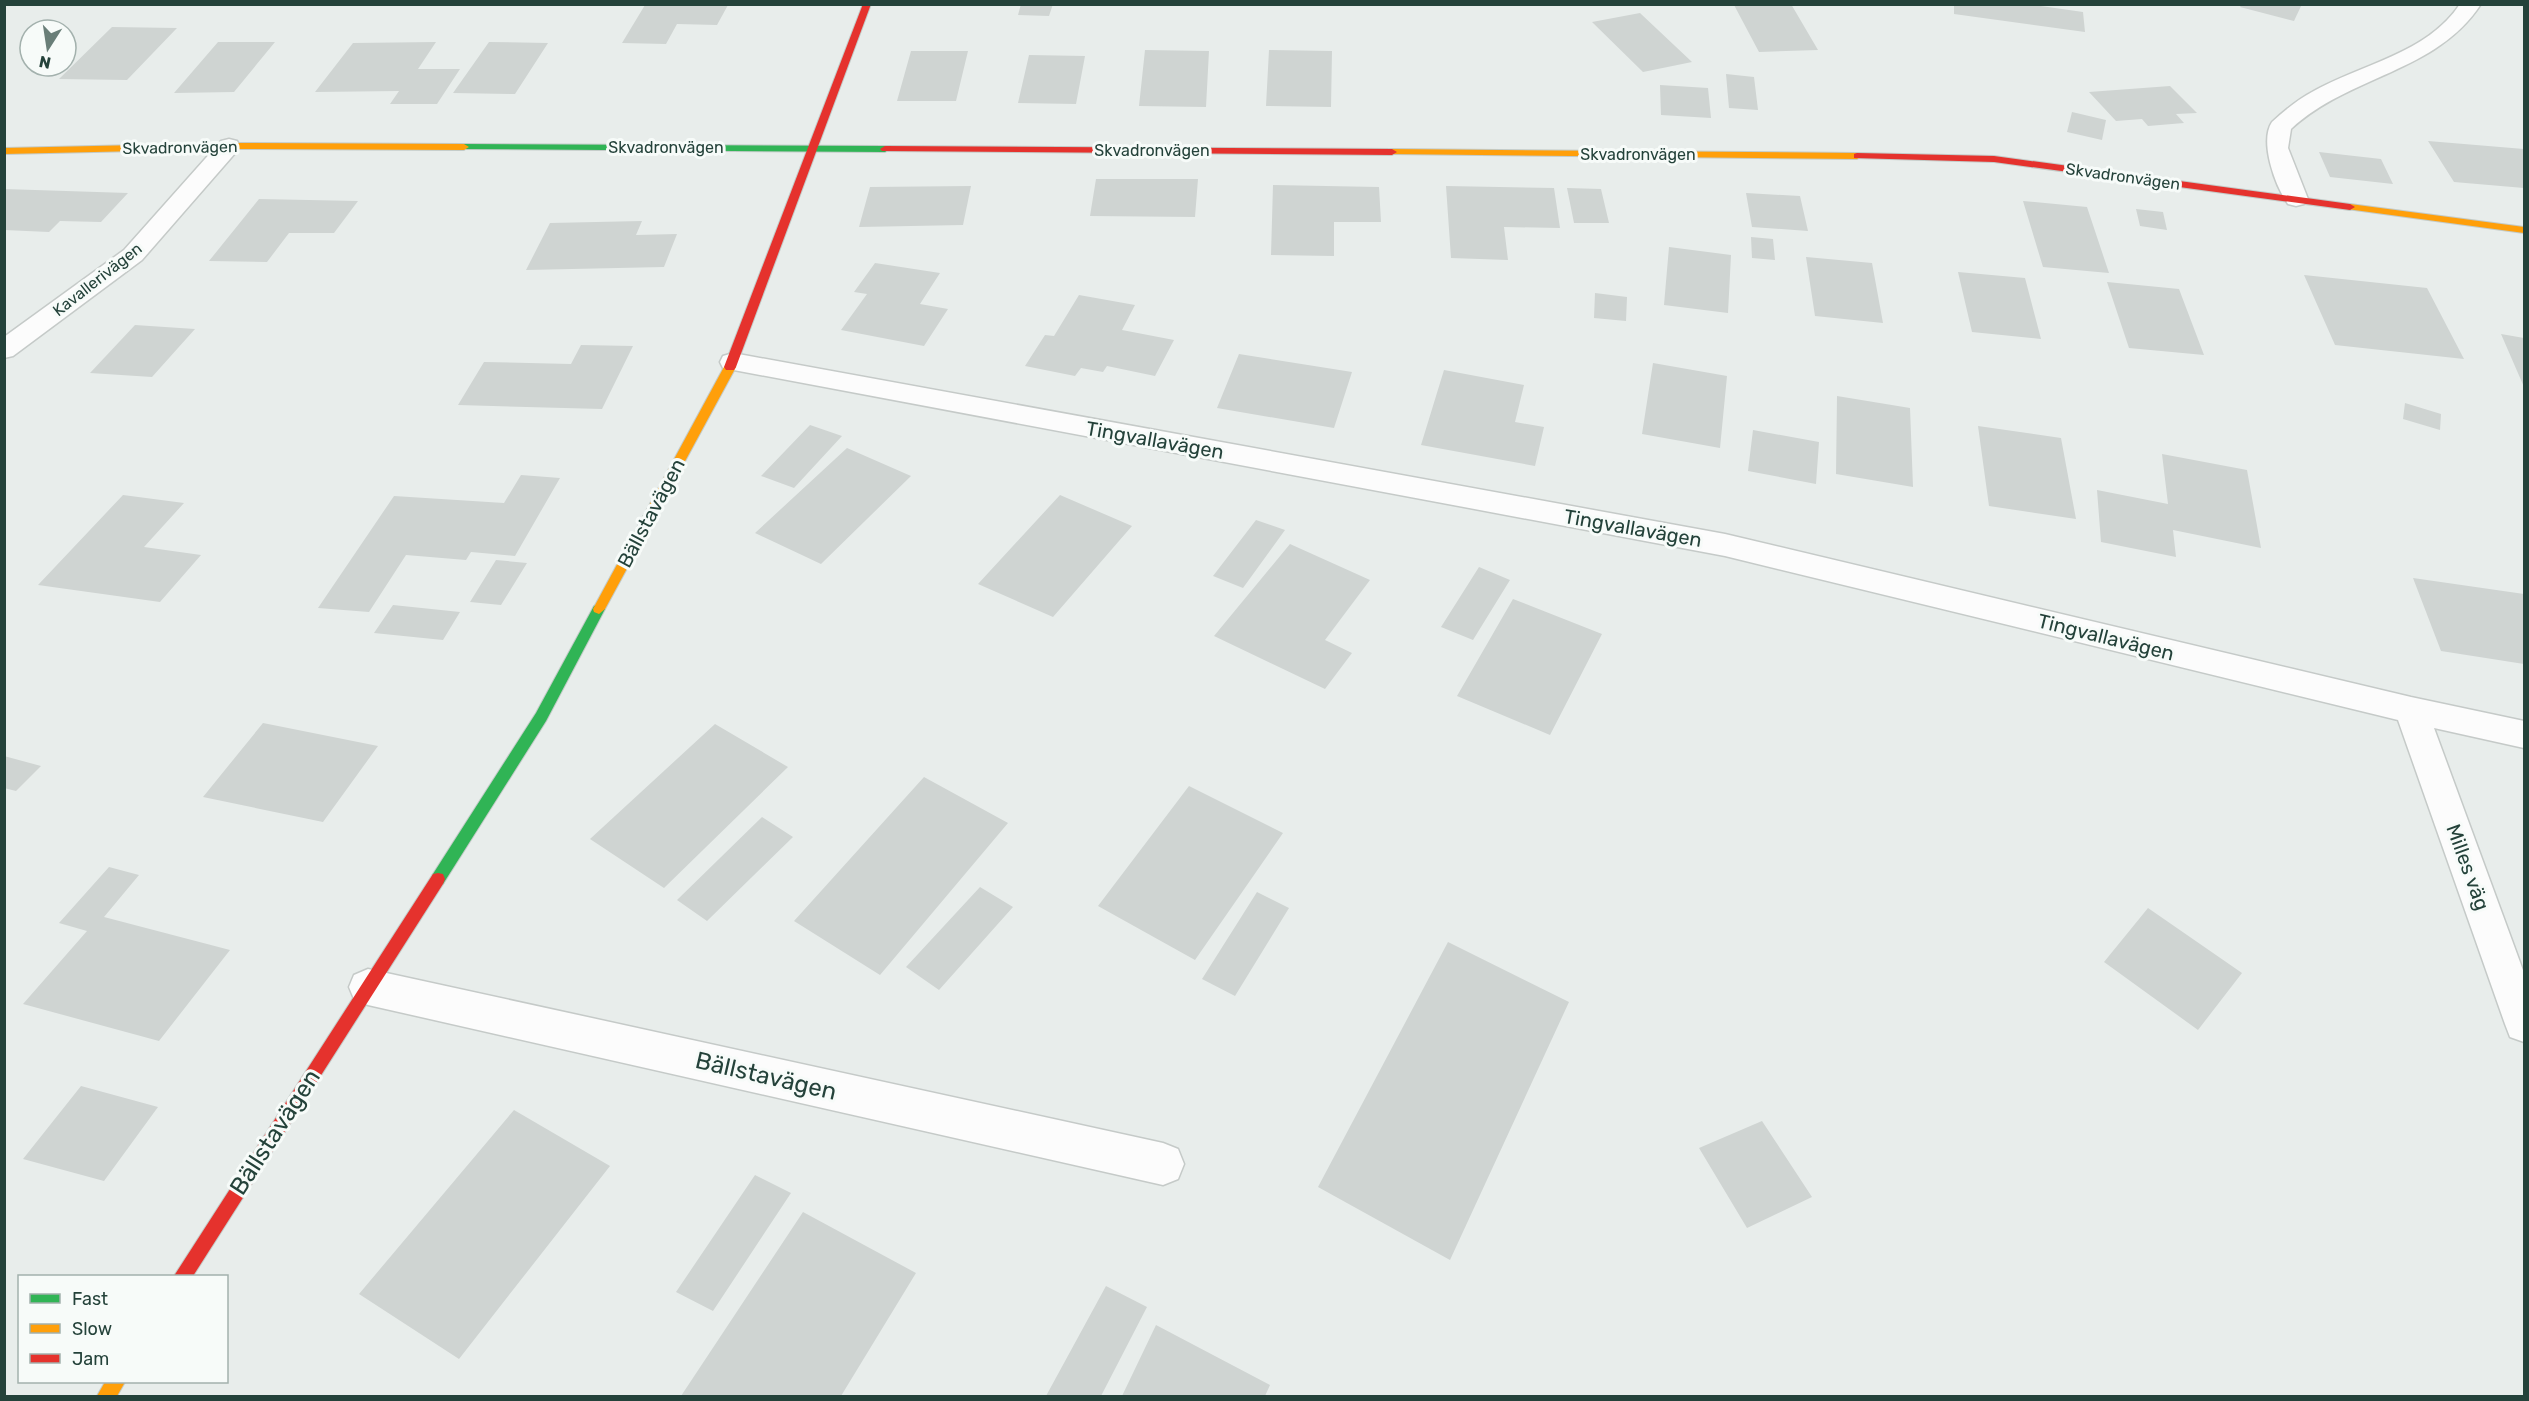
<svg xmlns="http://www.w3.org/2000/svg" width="2529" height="1401" font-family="Rubik,sans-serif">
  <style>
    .building { fill: #cfd4d2 }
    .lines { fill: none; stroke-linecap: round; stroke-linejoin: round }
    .street-casing { stroke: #c5cac8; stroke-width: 3 }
    .fast-casing { stroke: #c3cbc8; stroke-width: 2 }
    .slow-casing { stroke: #c3cbc8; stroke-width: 2 }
    .jam-casing { stroke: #c3cbc8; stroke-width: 2 }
    .street { fill: #fcfcfc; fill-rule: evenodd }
    .fast { fill: #30b455; fill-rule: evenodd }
    .slow { fill: #ff9f0a; fill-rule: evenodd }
    .jam { fill: #e5322d; fill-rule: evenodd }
    .labels { text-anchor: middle; stroke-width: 6; stroke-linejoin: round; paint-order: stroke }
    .far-street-label { font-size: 16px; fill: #24423a; stroke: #f7fbf9 }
    .street-label { font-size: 20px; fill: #24423a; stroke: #f7fbf9 }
    .near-street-label { font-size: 24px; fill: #24423a; stroke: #f7fbf9 }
  </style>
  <rect width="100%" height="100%" fill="#e8edeb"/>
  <path class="building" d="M 1021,4 L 1053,4 L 1049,16 L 1018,15 Z
    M 1759,4 L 1791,4 L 1818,50 L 1759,52 L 1734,5 Z
    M 1954,4 L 2026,4 L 2083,12 L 2085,32 L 1954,14 Z
    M 2242,4 L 2302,4 L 2294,21 L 2240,7 Z
    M 645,5 L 728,5 L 717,25 L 677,24 L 666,44 L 622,43 Z
    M 1640,13 L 1692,62 L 1643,72 L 1592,22 Z
    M 112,27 L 177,28 L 127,80 L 59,79 Z
    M 218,42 L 275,42 L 234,92 L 174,93 Z
    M 436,42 L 418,69 L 460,69 L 437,104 L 390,104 L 399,91 L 315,92 L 353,43 Z
    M 489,42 L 548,43 L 515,94 L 453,93 Z
    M 1145,50 L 1209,51 L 1206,107 L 1139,106 Z
    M 1269,50 L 1332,51 L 1331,107 L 1266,106 Z
    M 911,51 L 968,51 L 956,101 L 897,101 Z
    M 1029,55 L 1085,56 L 1076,104 L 1018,103 Z
    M 1726,74 L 1754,77 L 1758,110 L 1729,108 Z
    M 1660,85 L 1708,88 L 1711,118 L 1661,115 Z
    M 2170,86 L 2197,113 L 2176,114 L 2184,123 L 2148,126 L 2142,119 L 2116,121 L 2089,92 Z
    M 2072,112 L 2106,120 L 2102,140 L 2067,132 Z
    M 2428,141 L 2524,149 L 2524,188 L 2454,182 Z
    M 2319,152 L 2381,159 L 2393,184 L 2330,177 Z
    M 1096,179 L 1198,179 L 1195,217 L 1090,216 Z
    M 1273,185 L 1379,187 L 1381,222 L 1334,222 L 1334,256 L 1271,255 Z
    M 971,186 L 963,225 L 859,227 L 870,187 Z
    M 1446,186 L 1554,188 L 1560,228 L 1504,227 L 1508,260 L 1451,258 Z
    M 1567,188 L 1601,189 L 1609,223 L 1574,223 Z
    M 4,189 L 128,193 L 101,222 L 60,221 L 49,232 L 4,230 Z
    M 1746,193 L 1800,196 L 1808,231 L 1752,227 Z
    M 259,199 L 358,201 L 334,233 L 289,233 L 267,262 L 209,261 Z
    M 2023,201 L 2087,207 L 2109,273 L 2043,267 Z
    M 2136,209 L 2163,212 L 2167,230 L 2140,226 Z
    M 642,221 L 636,235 L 677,234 L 664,267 L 526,270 L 550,223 Z
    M 1751,237 L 1773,239 L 1775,260 L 1752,258 Z
    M 1669,247 L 1731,255 L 1728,313 L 1664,305 Z
    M 1806,257 L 1872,263 L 1883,323 L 1815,316 Z
    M 875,263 L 940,273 L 920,304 L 948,309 L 924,346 L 841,330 L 867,294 L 854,292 Z
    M 1958,272 L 2025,278 L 2041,339 L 1972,332 Z
    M 2304,275 L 2427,288 L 2464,359 L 2335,345 Z
    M 2107,282 L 2179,289 L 2204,355 L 2129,348 Z
    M 1595,293 L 1627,297 L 1626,321 L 1594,318 Z
    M 1079,295 L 1135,305 L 1122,330 L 1174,340 L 1155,376 L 1107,366 L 1103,372 L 1081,368 L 1075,376 L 1025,366 L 1045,335 L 1054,336 Z
    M 135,325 L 195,329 L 152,377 L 90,373 Z
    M 2501,334 L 2524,338 L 2524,387 Z
    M 581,345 L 633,346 L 602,409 L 458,405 L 484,362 L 571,364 Z
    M 1239,354 L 1352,372 L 1334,428 L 1217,408 Z
    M 1653,363 L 1727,376 L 1720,448 L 1642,434 Z
    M 1444,370 L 1524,385 L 1515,422 L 1544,427 L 1535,466 L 1421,445 Z
    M 1837,396 L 1910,408 L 1913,487 L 1836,474 Z
    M 2405,403 L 2441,414 L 2440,430 L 2403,419 Z
    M 810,425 L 842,436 L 794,488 L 761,476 Z
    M 1978,426 L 2061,438 L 2076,519 L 1989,506 Z
    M 1753,430 L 1819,442 L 1816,484 L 1748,471 Z
    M 847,448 L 911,476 L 821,564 L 755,533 Z
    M 2162,454 L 2247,470 L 2261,548 L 2173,530 L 2176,557 L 2101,542 L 2097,490 L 2168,504 Z
    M 521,475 L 560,478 L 515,556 L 471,552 L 466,560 L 406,555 L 369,612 L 318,608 L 394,496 L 504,503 Z
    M 123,495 L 184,503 L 144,547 L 201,555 L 160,602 L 38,585 Z
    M 1060,495 L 1132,526 L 1053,617 L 978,584 Z
    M 1256,520 L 1285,530 L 1243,588 L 1213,576 Z
    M 1290,544 L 1370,580 L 1325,640 L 1352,653 L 1325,689 L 1214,636 Z
    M 496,560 L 527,563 L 501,605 L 470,602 Z
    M 1479,567 L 1510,580 L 1473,640 L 1441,627 Z
    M 2413,578 L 2524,594 L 2524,664 L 2441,651 Z
    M 1513,599 L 1602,634 L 1550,735 L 1457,696 Z
    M 393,605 L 460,612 L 443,640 L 374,633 Z
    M 263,723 L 378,746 L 323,822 L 203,797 Z
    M 715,724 L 788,767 L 664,888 L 590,839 Z
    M 4,756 L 41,766 L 16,791 L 4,788 Z
    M 924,777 L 1008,823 L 880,975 L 794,921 Z
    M 1189,786 L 1283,833 L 1195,960 L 1098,906 Z
    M 762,817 L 793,837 L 707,921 L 677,900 Z
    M 109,867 L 139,875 L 104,917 L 230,950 L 159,1041 L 23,1004 L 87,931 L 59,923 Z
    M 980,887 L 1013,907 L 939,990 L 906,967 Z
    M 1257,892 L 1289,908 L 1235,996 L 1202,979 Z
    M 2148,908 L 2242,973 L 2198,1030 L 2104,962 Z
    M 1448,942 L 1569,1002 L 1450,1260 L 1318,1187 Z
    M 81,1086 L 158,1107 L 104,1181 L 23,1159 Z
    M 514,1110 L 610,1166 L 459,1359 L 359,1294 Z
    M 1762,1121 L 1812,1197 L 1747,1228 L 1699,1148 Z
    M 755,1175 L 791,1193 L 713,1311 L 676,1292 Z
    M 803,1212 L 916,1273 L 841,1396 L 681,1396 Z
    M 1106,1286 L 1147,1307 L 1101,1396 L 1046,1396 Z
    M 1156,1325 L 1270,1385 L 1265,1396 L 1122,1396 Z"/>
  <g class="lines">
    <g class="street-casing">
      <path id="street" d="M 2460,4 L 2481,4 C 2436,73 2349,75 2291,129 L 2288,148 L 2308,199 L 2304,204 L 2296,206 L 2288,204 C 2275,186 2259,141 2272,122 C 2284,111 2297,100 2312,92 C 2361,64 2427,54 2460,4 Z
        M 229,139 L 237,141 L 240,146 L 237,151 L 142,260 L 13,356 L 4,358 L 4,337 L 124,250 L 221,141 Z
        M 733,353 L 1725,534 L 2411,697 L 2524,721 L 2524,748 L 2434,728 L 2524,973 L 2524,1042 L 2510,1037 L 2505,1024 L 2398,720 L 1725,556 L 723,368 L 720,362 L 723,356 Z
        M 368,969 L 1163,1143 L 1178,1149 L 1184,1164 L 1178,1179 L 1163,1185 L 368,1005 L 354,999 L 349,987 L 354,975 Z"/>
    </g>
    <g class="fast-casing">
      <path id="fast" d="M 464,144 L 885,146 L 890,149 L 885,152 L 461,149 L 459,147 Z
        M 599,604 L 605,609 L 546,721 L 443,884 L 438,885 L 433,884 L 431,879 L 433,874 L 536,713 L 594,606 Z"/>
    </g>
    <g class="slow-casing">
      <path id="slow" d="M 229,143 L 464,144 L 469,147 L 464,150 L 229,149 L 4,154 L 4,148 Z
        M 1392,149 L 1857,153 L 1862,156 L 1857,159 L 1389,154 L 1389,150 Z
        M 2350,204 L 2524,227 L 2524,233 L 2347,209 L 2345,207 Z
        M 730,363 L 736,367 L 605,609 L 599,614 L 594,612 L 593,609 L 724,367 Z
        M 105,1382 L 125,1382 L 117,1396 L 97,1396 Z"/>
    </g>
    <g class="jam-casing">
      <path id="jam" d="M 863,4 L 871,4 L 736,367 L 734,370 L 726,370 L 724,367 Z
        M 885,146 L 1392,149 L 1397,152 L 1392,155 L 882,151 L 880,149 Z
        M 1857,153 L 1994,156 L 2350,204 L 2355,207 L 2350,210 L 1994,162 L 1854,158 L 1854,154 Z
        M 438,873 L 443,874 L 445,879 L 443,884 L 193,1276 L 174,1276 L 433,874 Z"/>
    </g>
    <use href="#street" class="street"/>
    <use href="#fast" class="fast"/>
    <use href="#slow" class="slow"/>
    <use href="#jam" class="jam"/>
  </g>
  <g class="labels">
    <g class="far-street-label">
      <text transform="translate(180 147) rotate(-1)" y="6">Skvadronvägen</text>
      <text x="666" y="153">Skvadronvägen</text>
      <text x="1152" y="156">Skvadronvägen</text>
      <text x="1638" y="160">Skvadronvägen</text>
      <text transform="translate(2123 176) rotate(8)" y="6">Skvadronvägen</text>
      <text transform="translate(97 279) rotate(-38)" y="6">Kavallerivägen</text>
    </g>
    <g class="street-label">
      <text transform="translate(1155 440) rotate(10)" y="7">Tingvallavägen</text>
      <text transform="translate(651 513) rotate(-62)" y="7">Bällstavägen</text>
      <text transform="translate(1633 528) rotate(10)" y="7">Tingvallavägen</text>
      <text transform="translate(2106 637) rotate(14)" y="7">Tingvallavägen</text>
      <text transform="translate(2468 867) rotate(70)" y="7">Milles väg</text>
    </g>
    <g class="near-street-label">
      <text transform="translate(766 1076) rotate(13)" y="8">Bällstavägen</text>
      <text transform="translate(275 1132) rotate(-57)" y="8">Bällstavägen</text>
    </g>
  </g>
  <rect width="2529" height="1401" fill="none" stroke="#24423a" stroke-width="12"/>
  <rect x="18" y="1275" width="210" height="108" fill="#f7fbf9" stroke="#a3b1ad" stroke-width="1.5"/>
  <rect x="30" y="1294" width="30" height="9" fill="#30b455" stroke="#a3b1ad" stroke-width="1.5"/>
  <text x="72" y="1305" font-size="18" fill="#24423a">Fast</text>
  <rect x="30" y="1324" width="30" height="9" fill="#ff9f0a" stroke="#a3b1ad" stroke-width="1.5"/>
  <text x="72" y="1335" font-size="18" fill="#24423a">Slow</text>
  <rect x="30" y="1354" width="30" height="9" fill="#e5322d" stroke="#a3b1ad" stroke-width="1.5"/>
  <text x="72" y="1365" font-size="18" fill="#24423a">Jam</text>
  <g transform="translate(48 48) rotate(192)"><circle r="28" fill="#f7fbf9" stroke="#a3b1ad" stroke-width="1.5"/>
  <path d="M0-4.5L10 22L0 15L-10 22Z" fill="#697e78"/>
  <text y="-9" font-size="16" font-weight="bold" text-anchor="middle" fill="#24423a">N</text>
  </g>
</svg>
